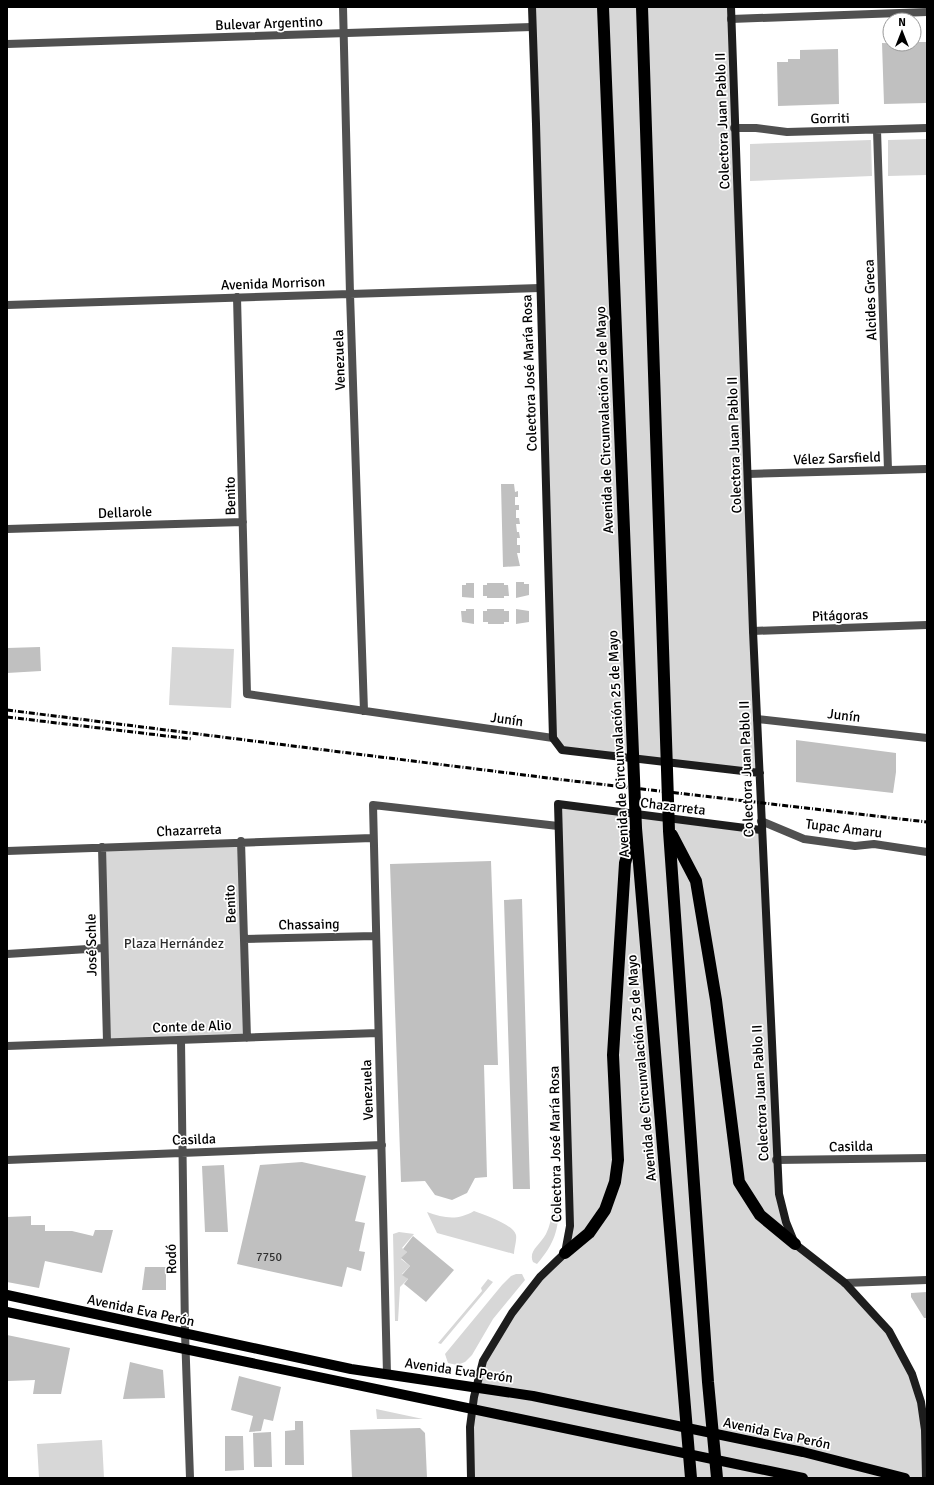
<svg xmlns="http://www.w3.org/2000/svg" width="934" height="1485" font-family="Signika,sans-serif">
  <style>
    .green { fill: #d7d7d7 }
    .building { fill: #c0c0c0 }
    .lines { fill: none; stroke-linecap: round; stroke-linejoin: round }
    .minor { stroke: #505050; stroke-width: 8 }
    .secondary { stroke: #1d1d1d; stroke-width: 8 }
    .primary { stroke: #000; stroke-width: 10 }
    .motorway { stroke: #000; stroke-width: 12 }
    .rail { stroke: #000; stroke-width: 3; stroke-dasharray: 6 2 1 2; stroke-linecap: butt }
    .labels { text-anchor: middle; stroke-width: 3.5; stroke-linejoin: round; paint-order: stroke }
    .number-label { font-size: 12px; fill: #303030 }
    .street-label { font-size: 14px; fill: #000; stroke: #fff }
    .park-label { font-size: 14px; fill: #2e2e2e; stroke: #fff }
  </style>
  <rect width="100%" height="100%" fill="#fff"/>
  <path class="green" d="M 532,7 L 731,7 L 760,773 L 562,750 L 553,738 Z
    M 927,139 L 927,175 L 888,176 L 888,140 Z
    M 871,140 L 872,176 L 750,181 L 750,144 Z
    M 172,647 L 234,649 L 231,708 L 169,705 Z
    M 558,804 L 761,830 L 779,1194 L 795,1244 L 845,1283 L 889,1331 L 921,1402 L 926,1478 L 471,1478 L 470,1427 L 483,1361 L 512,1313 L 565,1253 L 570,1226 Z
    M 241,841 L 247,1038 L 107,1042 L 102,847 Z
    M 553,1184 L 558,1185 C 559,1221 561,1236 537,1264 L 533,1262 C 528,1251 540,1245 546,1234 C 554,1218 552,1202 553,1184 Z
    M 474,1211 C 484,1215 513,1224 516,1235 C 517,1240 514,1249 514,1254 L 437,1233 L 427,1212 C 444,1218 457,1221 474,1211 Z
    M 399,1232 L 414,1234 L 402,1248 L 407,1252 L 401,1259 L 410,1266 L 402,1274 L 408,1279 L 400,1287 L 398,1321 L 395,1321 L 393,1234 Z
    M 516,1274 L 522,1274 L 525,1280 L 493,1319 L 472,1355 L 465,1362 L 457,1365 L 448,1363 L 445,1354 L 502,1285 L 511,1276 Z
    M 488,1279 L 493,1282 L 441,1344 L 438,1343 L 482,1291 L 481,1288 Z
    M 376,1409 L 423,1419 L 377,1419 Z
    M 102,1440 L 104,1478 L 39,1478 L 37,1444 Z"/>
  <path class="building" d="M 914,42 L 927,42 L 927,103 L 884,104 L 882,43 L 914,44 Z
    M 838,49 L 839,104 L 778,106 L 777,62 L 788,62 L 788,59 L 800,59 L 800,50 Z
    M 501,484 L 514,484 L 515,492 L 518,491 L 518,497 L 515,497 L 515,505 L 519,505 L 519,510 L 516,510 L 516,518 L 519,518 L 520,524 L 516,524 L 517,532 L 519,532 L 520,538 L 517,538 L 517,545 L 520,545 L 520,553 L 517,553 L 520,566 L 503,567 Z
    M 516,582 L 524,582 L 524,584 L 529,584 L 529,595 L 516,598 Z
    M 466,583 L 474,583 L 474,598 L 462,597 L 462,585 L 466,585 Z
    M 487,583 L 504,583 L 504,585 L 508,585 L 509,596 L 504,596 L 504,598 L 487,598 L 487,596 L 483,596 L 483,585 L 487,585 Z
    M 466,609 L 474,609 L 474,624 L 462,622 L 461,611 L 466,611 Z
    M 487,609 L 504,609 L 504,611 L 509,611 L 509,622 L 504,622 L 504,624 L 488,624 L 488,622 L 483,622 L 483,611 L 487,611 Z
    M 516,609 L 529,611 L 529,622 L 516,624 Z
    M 40,647 L 41,671 L 7,673 L 7,648 Z
    M 796,740 L 896,753 L 896,772 L 893,793 L 796,782 Z
    M 491,861 L 498,1065 L 484,1065 L 487,1177 L 475,1178 L 467,1193 L 452,1200 L 435,1195 L 425,1181 L 401,1182 L 390,864 Z
    M 522,899 L 530,1189 L 513,1189 L 504,900 Z
    M 302,1162 L 366,1176 L 355,1221 L 365,1223 L 359,1251 L 365,1252 L 361,1271 L 347,1267 L 342,1287 L 237,1264 L 260,1165 Z
    M 224,1165 L 228,1232 L 205,1232 L 202,1166 Z
    M 31,1216 L 31,1225 L 45,1225 L 45,1231 L 72,1231 L 93,1236 L 95,1230 L 113,1230 L 102,1273 L 45,1261 L 39,1288 L 7,1282 L 7,1217 Z
    M 413,1236 L 454,1270 L 426,1302 L 404,1284 L 408,1279 L 402,1275 L 410,1266 L 401,1258 L 407,1252 L 403,1249 Z
    M 145,1267 L 166,1267 L 166,1290 L 142,1290 Z
    M 927,1292 L 927,1318 L 924,1318 L 911,1297 L 911,1293 Z
    M 7,1335 L 70,1348 L 61,1394 L 33,1394 L 35,1380 L 8,1381 Z
    M 130,1362 L 163,1370 L 165,1398 L 123,1399 Z
    M 239,1376 L 281,1387 L 273,1421 L 264,1419 L 261,1431 L 249,1432 L 253,1416 L 231,1410 Z
    M 295,1421 L 303,1421 L 304,1465 L 285,1465 L 285,1431 L 295,1430 Z
    M 420,1428 L 425,1433 L 427,1478 L 352,1478 L 350,1430 Z
    M 271,1432 L 272,1467 L 254,1467 L 253,1433 Z
    M 225,1436 L 243,1436 L 244,1470 L 225,1471 Z"/>
  <g class="lines">
    <path class="minor" d="M 343,7 L 350,294 L 364,711
      M 731,19 L 927,12
      M 7,44 L 532,27
      M 734,128 L 756,128 L 787,132 L 927,128
      M 877,130 L 888,470
      M 237,297 L 247,694 L 553,738
      M 7,305 L 540,288
      M 748,474 L 927,469
      M 7,529 L 243,522
      M 753,631 L 927,625
      M 757,719 L 927,738
      M 761,821 L 804,839 L 855,846 L 874,844 L 927,852
      M 241,841 L 247,1038
      M 102,847 L 107,1042
      M 7,851 L 372,838
      M 244,939 L 375,936
      M 7,954 L 104,948
      M 181,1040 L 185,1333 L 190,1478
      M 7,1046 L 378,1033
      M 7,1160 L 382,1145
      M 776,1160 L 927,1158
      M 845,1283 L 927,1280
      M 387,1374 L 373,805 L 558,826"/>
    <path class="secondary" d="M 532,7 L 536,124 L 553,738 L 562,750 L 760,773
      M 731,7 L 753,631 L 779,1194 L 786,1222 L 795,1244 L 845,1283 L 889,1331 L 912,1374 L 921,1402 L 925,1430 L 926,1478
      M 471,1478 L 470,1427 L 474,1397 L 483,1361 L 512,1313 L 540,1277 L 565,1253 L 570,1226 L 558,804 L 761,830"/>
    <path class="primary" d="M 7,1295 L 351,1369 L 533,1396 L 803,1452 L 905,1478
      M 7,1312 L 803,1478"/>
    <path class="motorway" d="M 603,7 L 636,828 L 691,1478
      M 642,7 L 669,831 L 708,1382 L 717,1478
      M 672,835 L 696,881 L 716,1000 L 739,1182 L 760,1215 L 795,1244
      M 565,1253 L 589,1233 L 605,1210 L 615,1182 L 618,1160 L 613,1055 L 625,863 L 633,835"/>
    <path class="rail" d="M 7,710 L 556,779 L 927,822
      M 7,717 L 192,739"/>
  </g>
  <g class="labels">
    <g class="number-label">
      <text x="269" y="1261">7750</text>
    </g>
    <g class="street-label">
      <text transform="translate(269 23) rotate(-2)" y="5">Bulevar Argentino</text>
      <text transform="translate(830 118) rotate(-1)" y="5">Gorriti</text>
      <text transform="translate(722 121) rotate(-92)" y="5">Colectora Juan Pablo II</text>
      <text transform="translate(273 283) rotate(-2)" y="5">Avenida Morrison</text>
      <text transform="translate(870 300) rotate(-92)" y="5">Alcides Greca</text>
      <text transform="translate(339 360) rotate(-92)" y="5">Venezuela</text>
      <text transform="translate(529 373) rotate(-92)" y="5">Colectora José María Rosa</text>
      <text transform="translate(604 420) rotate(-92)" y="5">Avenida de Circunvalación 25 de Mayo</text>
      <text transform="translate(734 445) rotate(-92)" y="5">Colectora Juan Pablo II</text>
      <text transform="translate(837 458) rotate(-2)" y="5">Vélez Sarsfield</text>
      <text transform="translate(230 496) rotate(-91)" y="5">Benito</text>
      <text transform="translate(125 512) rotate(-2)" y="5">Dellarole</text>
      <text transform="translate(840 615) rotate(-2)" y="5">Pitágoras</text>
      <text transform="translate(844 715) rotate(7)" y="5">Junín</text>
      <text transform="translate(507 719) rotate(8)" y="5">Junín</text>
      <text transform="translate(618 744) rotate(-93)" y="5">Avenida de Circunvalación 25 de Mayo</text>
      <text transform="translate(746 769) rotate(-92)" y="5">Colectora Juan Pablo II</text>
      <text transform="translate(673 806) rotate(7)" y="5">Chazarreta</text>
      <text transform="translate(844 828) rotate(7)" y="5">Tupac Amaru</text>
      <text transform="translate(189 830) rotate(-2)" y="5">Chazarreta</text>
      <text transform="translate(230 904) rotate(-92)" y="5">Benito</text>
      <text transform="translate(309 924) rotate(-1)" y="5">Chassaing</text>
      <text transform="translate(91 945) rotate(-91)" y="5">José Schle</text>
      <text transform="translate(192 1026) rotate(-2)" y="5">Conte de Alio</text>
      <text transform="translate(641 1068) rotate(-95)" y="5">Avenida de Circunvalación 25 de Mayo</text>
      <text transform="translate(367 1090) rotate(-92)" y="5">Venezuela</text>
      <text transform="translate(760 1093) rotate(-93)" y="5">Colectora Juan Pablo II</text>
      <text transform="translate(194 1139) rotate(-2)" y="5">Casilda</text>
      <text transform="translate(555 1144) rotate(-91)" y="5">Colectora José María Rosa</text>
      <text transform="translate(851 1146) rotate(-1)" y="5">Casilda</text>
      <text transform="translate(171 1259) rotate(-91)" y="5">Rodó</text>
      <text transform="translate(141 1310) rotate(12)" y="5">Avenida Eva Perón</text>
      <text transform="translate(459 1370) rotate(8)" y="5">Avenida Eva Perón</text>
      <text transform="translate(777 1433) rotate(12)" y="5">Avenida Eva Perón</text>
    </g>
    <g class="park-label">
      <text x="174" y="948">Plaza Hernández</text>
    </g>
  </g>
  <rect width="934" height="1485" fill="none" stroke="#000000" stroke-width="16"/>
  <g transform="translate(902 32)"><circle r="19" fill="#ffffff" stroke="#999999"/>
  <path d="M0-3L7 15L0 10L-7 15Z" fill="#000000"/>
  <text y="-6" font-size="11" font-weight="bold" text-anchor="middle" fill="#000000">N</text>
  </g>
</svg>
